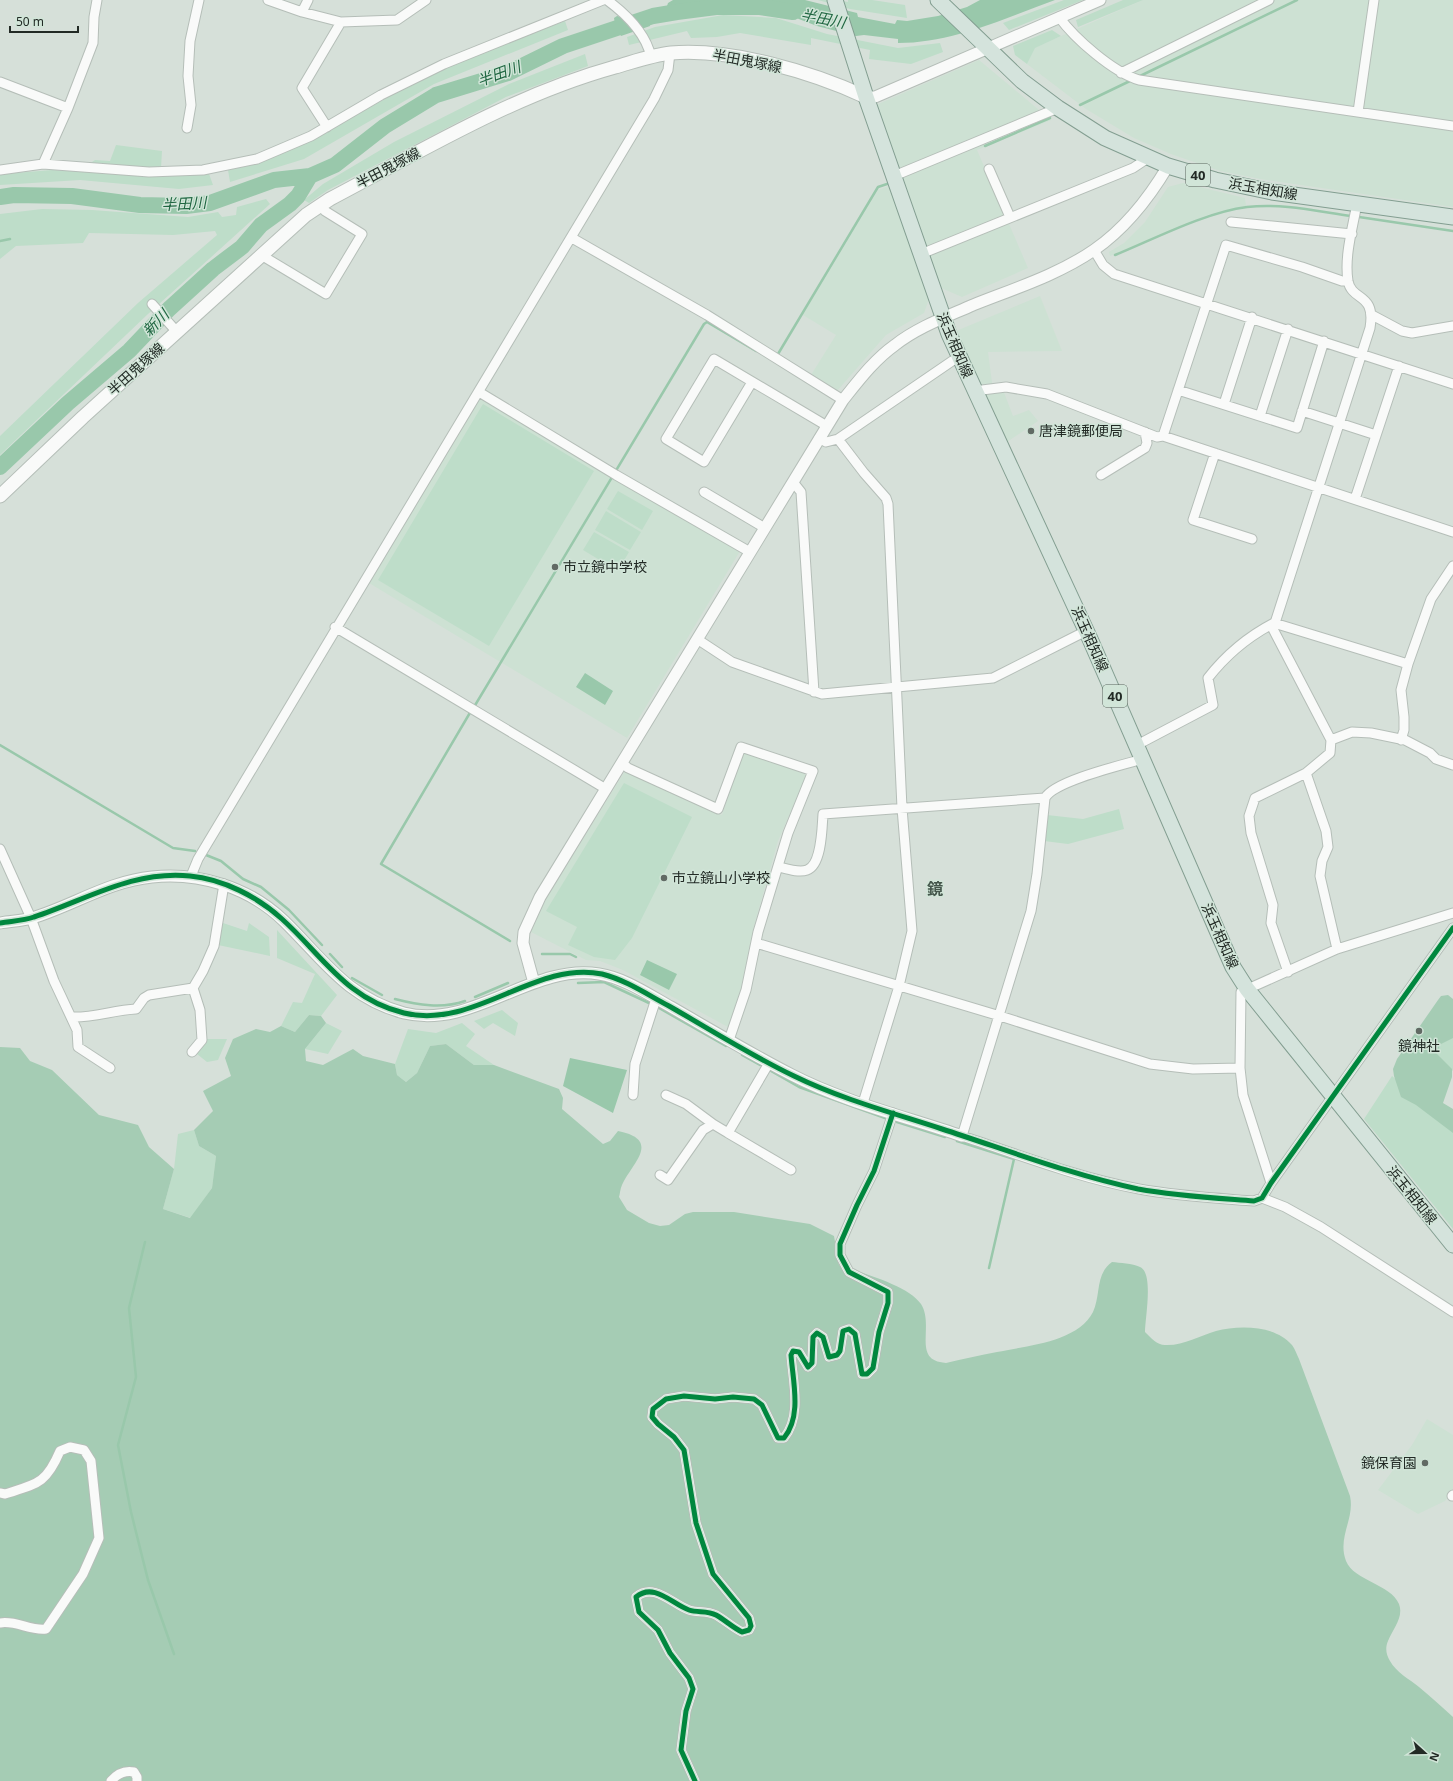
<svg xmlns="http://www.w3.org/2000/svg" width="1453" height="1781" font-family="'Noto Sans','Noto Sans JP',sans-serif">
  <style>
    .built { fill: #cde1d3 }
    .green { fill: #beddc9 }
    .forest { fill: #a5ccb4 }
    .water { fill: #99c8ab }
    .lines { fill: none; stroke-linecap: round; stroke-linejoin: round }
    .stream { stroke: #99c8ab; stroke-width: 2.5 }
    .river { stroke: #99c8ab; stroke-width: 16 }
    .minor-casing { stroke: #b5beb8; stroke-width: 11 }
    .tertiary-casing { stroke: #b5beb8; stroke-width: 13 }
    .secondary-casing { stroke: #b5beb8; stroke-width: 15 }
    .primary-casing { stroke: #839e91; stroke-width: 17 }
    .minor { stroke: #f9faf9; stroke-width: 9 }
    .tertiary { stroke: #f9faf9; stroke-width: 11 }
    .secondary { stroke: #f9faf9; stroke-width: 13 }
    .primary { stroke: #d4e3dc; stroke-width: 15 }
    .cycleway-casing { stroke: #d1e5d8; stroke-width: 8 }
    .cycleway { stroke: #00873e; stroke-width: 5 }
    .poi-dot { fill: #616a64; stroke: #d1e5d8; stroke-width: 1.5 }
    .labels { text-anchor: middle; stroke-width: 3; stroke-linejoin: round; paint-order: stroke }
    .shield { fill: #d1e5d8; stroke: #56625b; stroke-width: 1 }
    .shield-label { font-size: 13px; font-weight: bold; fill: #222a25 }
    .street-label { font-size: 14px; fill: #222a25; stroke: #d1e5d8 }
    .poi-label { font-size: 14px; fill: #222a25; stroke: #d1e5d8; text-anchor: start }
    .water-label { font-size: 15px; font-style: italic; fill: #1f6641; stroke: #d1e5d8 }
    .quarter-label { font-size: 16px; font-weight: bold; fill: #45574c; stroke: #d1e5d8 }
  </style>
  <rect width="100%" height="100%" fill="#d6e0d9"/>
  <path class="built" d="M 1143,0 L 1453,0 L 1453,207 L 1260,179 L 1220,171 L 1171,154 L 1134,138 L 1086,109 L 1027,64 L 1034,48 Z
    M 979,60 L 1051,120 L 977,150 L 1028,268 L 962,297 L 939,287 L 876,105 Z
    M 1183,183 L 1245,198 L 1246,206 L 1210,214 L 1110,256 L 1109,252 L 1124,243 L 1145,222 L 1168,187 Z
    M 891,185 L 929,299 L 924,313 L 886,335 L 837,391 L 811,375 L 836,335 L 803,315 L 878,190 Z
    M 1040,296 L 1062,351 L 988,352 L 993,390 L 1003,390 L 1013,416 L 1029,410 L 1038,421 L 1004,444 L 956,336 L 956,331 Z
    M 482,396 L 740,551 L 627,738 L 369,583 Z
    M 745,752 L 803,772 L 806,776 L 778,841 L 754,926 L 740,992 L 728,1027 L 623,970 L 600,961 L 586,960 L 531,932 L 546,899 L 625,771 L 628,770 L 722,815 L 742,754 Z
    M 1427,1419 L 1453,1435 L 1453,1489 L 1445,1501 L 1418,1514 L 1378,1490 L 1412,1445 Z"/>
  <path class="green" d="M 818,0 L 838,0 L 848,2 L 848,0 L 872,0 L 905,5 L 907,18 L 850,9 Z
    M 1064,0 L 1083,0 L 1009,30 L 1003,23 Z
    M 1123,0 L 1143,0 L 1078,27 L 1076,20 Z
    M 723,15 L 776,18 L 827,34 L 898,48 L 940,43 L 943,52 L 911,64 L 869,59 L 870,50 L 811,38 L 811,45 L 740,33 L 717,37 L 691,38 L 687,31 L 629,45 L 627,37 L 655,27 Z
    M 565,21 L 568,30 L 434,84 L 304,159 L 230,182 L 228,170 L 257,164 L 310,141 L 440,68 Z
    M 1052,30 L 1061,36 L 1035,48 L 1027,64 L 1015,55 L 1013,46 Z
    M 585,54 L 588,66 L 506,97 L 328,190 L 309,203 L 304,200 L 323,184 L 394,142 L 509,84 Z
    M 116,145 L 162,151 L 161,168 L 208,171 L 213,185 L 179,189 L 80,180 L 0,185 L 0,174 L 2,174 L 52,170 L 86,172 L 86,166 L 95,160 L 110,161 Z
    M 266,199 L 270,204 L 148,314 L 0,455 L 0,436 L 138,303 L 217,235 L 215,231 L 173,235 L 89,233 L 83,243 L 16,246 L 0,259 L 0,214 L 42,209 L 92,210 L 188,217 L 218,212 L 222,217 L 236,215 L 237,207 Z
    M 483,404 L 594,471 L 489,646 L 378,580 Z
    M 618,491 L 653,511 L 642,530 L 607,509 Z
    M 606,511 L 641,532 L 630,550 L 595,530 Z
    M 594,532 L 629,552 L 618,571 L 583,550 Z
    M 624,783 L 692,817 L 632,938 L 615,960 L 594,957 L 568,945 L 577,927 L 546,911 Z
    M 1119,809 L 1124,829 L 1068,844 L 1044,841 L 1047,815 L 1083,819 Z
    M 223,923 L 247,931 L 249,923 L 269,937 L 270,956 L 218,945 Z
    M 277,930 L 337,995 L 321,1016 L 309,1015 L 295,1032 L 281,1026 L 293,1002 L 302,1003 L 315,974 L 277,958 Z
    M 502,1010 L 518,1023 L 515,1036 L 493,1023 L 484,1029 L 474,1021 Z
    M 326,1023 L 342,1031 L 328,1054 L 305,1049 Z
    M 462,1023 L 475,1034 L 466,1046 L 494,1065 L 474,1065 L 446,1044 L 430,1046 L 417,1073 L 406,1082 L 397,1075 L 395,1064 L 408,1029 L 436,1033 Z
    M 1453,1030 L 1453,1071 L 1432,1053 Z
    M 204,1039 L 227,1039 L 218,1060 L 207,1062 L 197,1054 Z
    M 1392,1076 L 1453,1129 L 1453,1229 L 1364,1119 Z
    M 194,1130 L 199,1146 L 216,1156 L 212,1188 L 191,1218 L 163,1209 L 174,1169 L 178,1134 Z"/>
  <path class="forest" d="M 1448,995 L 1453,999 L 1453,1038 L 1441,1044 L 1436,1053 L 1452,1069 L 1452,1077 L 1443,1103 L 1453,1109 L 1453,1133 L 1416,1105 L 1401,1097 L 1394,1076 L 1393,1069 L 1397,1059 L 1438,1000 L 1441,996 Z
    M 309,1015 L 321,1016 L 326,1023 L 305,1049 L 306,1061 L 323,1065 L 353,1049 L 363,1056 L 395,1064 L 397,1075 L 406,1082 L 417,1073 L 430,1046 L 446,1044 L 474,1065 L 494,1065 L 559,1089 L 563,1098 L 562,1109 L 603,1144 L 610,1141 L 618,1131 C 663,1140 631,1164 622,1185 C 620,1189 620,1194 619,1197 L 627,1210 L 649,1223 L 660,1226 L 669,1225 L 685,1214 L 693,1212 L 734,1212 L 810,1224 L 834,1236 L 839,1265 C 861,1273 908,1285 921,1304 C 935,1326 911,1361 946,1363 C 963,1359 980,1355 997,1352 C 1026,1346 1078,1342 1093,1312 C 1101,1295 1095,1274 1112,1262 C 1120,1263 1132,1263 1140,1267 C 1154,1273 1145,1318 1145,1332 C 1151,1338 1157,1345 1165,1345 C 1183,1346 1199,1336 1216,1331 C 1239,1325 1275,1325 1292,1345 C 1295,1349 1297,1355 1299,1359 L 1350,1496 C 1355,1519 1337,1537 1346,1561 C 1354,1581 1391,1584 1399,1604 C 1404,1617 1393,1629 1388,1641 C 1385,1648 1386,1654 1390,1661 C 1396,1672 1409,1679 1419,1687 C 1431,1697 1442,1707 1453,1717 L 1453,1781 L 0,1781 L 0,1047 L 20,1048 L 30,1061 L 52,1070 L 99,1115 L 138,1125 L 149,1147 L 174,1169 L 163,1209 L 190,1218 L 212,1188 L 216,1156 L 199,1146 L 194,1130 L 213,1111 L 203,1091 L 231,1076 L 225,1058 L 233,1039 L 256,1029 L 270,1032 L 281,1026 L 295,1032 Z"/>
  <path class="water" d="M 673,0 L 729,0 L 702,11 L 669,15 L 667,18 L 662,13 L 649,22 L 650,26 L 621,36 L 615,24 L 614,18 L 617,16 L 637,20 L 659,9 L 661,11 L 666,9 L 668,3 Z
    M 738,0 L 805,0 L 857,13 L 858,17 L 895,24 L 897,20 L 907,21 L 938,16 L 967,7 L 980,0 L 1055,0 C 1005,18 953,43 898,43 L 898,39 L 864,35 L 856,36 L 817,26 L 760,4 Z
    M 585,673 L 613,691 L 605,705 L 576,687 Z
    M 647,960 L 677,974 L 669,990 L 640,975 Z
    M 570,1058 L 627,1070 L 613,1113 L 563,1086 Z"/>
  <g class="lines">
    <path class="stream" d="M 1138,77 L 1297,0
      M 1080,105 L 1132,80
      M 985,146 L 1050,118
      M 1359,217 L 1453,231
      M 0,241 L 10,239
      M 1115,255 C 1154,239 1206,212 1247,207 C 1282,203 1316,211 1351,216
      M 778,354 L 878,187 L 890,183
      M 474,707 L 704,324 L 707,322 L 756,351
      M 471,711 L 381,864 L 510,941
      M 0,745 L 173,848 L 195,851
      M 206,855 L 221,861 L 243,879 L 261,887 L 289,910 L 322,945
      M 330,954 L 342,967
      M 542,954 L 570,954 L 576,957
      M 352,978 L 382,995
      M 578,983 L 604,982 L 649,1003
      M 475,997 L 508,983
      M 395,999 C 418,1005 442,1009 465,1001
      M 659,1008 L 726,1046
      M 742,1055 L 760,1065
      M 771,1071 L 799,1087 L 885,1118
      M 897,1122 L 945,1137
      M 957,1141 L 1014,1159 L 989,1268
      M 145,1242 L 129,1308 L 136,1377 L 118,1445 L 131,1512 L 148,1580 L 174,1654"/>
    <path class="river" d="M 0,197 L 14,195 L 72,196 L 140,205 L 186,206 L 210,203 L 274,180 L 310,176 L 335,165 L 385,126 L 436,95 L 508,73 L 563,46 L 653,16 L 677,12 L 716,7 L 760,7 L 793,12
      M 0,467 L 68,403 L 129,351 L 169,309 L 213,269 L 242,247 L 261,225 L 290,204 L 298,196 L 310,176"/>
    <g class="minor-casing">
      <path id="minor" d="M 268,0 L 302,12 L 341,22 L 397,20 L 426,0
        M 607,0 C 626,14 646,34 651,57
        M 302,12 L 308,0
        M 1059,17 C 1075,39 1113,72 1139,80 L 1453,126
        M 1121,73 L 1269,0
        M 0,82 L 68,108
        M 1358,112 L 1374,0
        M 327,127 L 302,88 L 341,22
        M 187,128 L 191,105 L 188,76 L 190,41 L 199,0
        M 43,164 L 68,108 L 93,43 L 94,17 L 97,0
        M 989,169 L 1010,217
        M 0,170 L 43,164 L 149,172 L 203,170 L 257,159 L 311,136 L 381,95 L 444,64 L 603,0
        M 894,176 L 1058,108
        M 1231,222 L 1352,234
        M 572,238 L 707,315 L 843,400
        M 1094,250 L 1103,265 L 1114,274 L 1453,384
        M 921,254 L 1133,168 L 1148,158
        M 261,255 L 326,294 L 362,234 L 325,211 L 321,205
        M 152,304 L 177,332
        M 1372,315 L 1402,331 L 1412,333 L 1453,326
        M 752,382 L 704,462 L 666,439 L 714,359 L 827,426
        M 1178,390 L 1297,428 L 1324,341
        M 974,391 L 1006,387 L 1047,394 L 1157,437 L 1163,436 L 1453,532
        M 479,392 L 616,475 L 750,552
        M 1224,404 L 1252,317
        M 1302,411 L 1376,435
        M 1260,416 L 1288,329
        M 1163,436 L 1226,245 L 1302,267 L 1342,281 L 1348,281
        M 819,438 L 826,442 L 838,439 L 958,357
        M 838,439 L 864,473 L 886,498 L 888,504 L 902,808 L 912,931 L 899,986 L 863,1103
        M 1215,453 L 1193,520 L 1252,539
        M 1101,475 L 1145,448 L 1147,443 L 1145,432
        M 793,482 L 801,492 L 814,692
        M 704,492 L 765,528
        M 1355,499 L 1399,366
        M 335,627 L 606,789
        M 697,639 L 732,662 L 822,694 L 993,678 L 1086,631
        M 1331,740 L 1352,732 L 1371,733 L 1405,740 L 1430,753 L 1436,759 L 1453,765
        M 1401,740 L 1404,730 L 1404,717 L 1401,690 L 1408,664 L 1431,599 L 1453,566
        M 1137,745 L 1213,705 L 1208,678 C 1226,655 1249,636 1274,623 L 1408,664
        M 1143,759 C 1122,765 1054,781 1045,798 L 1037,874 L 1031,911 L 962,1136 C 1020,1155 1079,1178 1139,1189 C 1177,1196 1215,1198 1254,1201 L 1262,1198 L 1271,1183 L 1453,928
        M 622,763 L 628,768 L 718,809 L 741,747 L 813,771 L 788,833 L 758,932 L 746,990 L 729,1040
        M 1306,773 L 1326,831 L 1328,847 L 1322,861 L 1320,876 L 1337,949
        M 0,849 L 31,918 L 54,981 L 77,1030 L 78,1047 L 110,1068
        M 779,867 C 787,869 799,873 807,870 C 822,865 822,827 823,814 L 1045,798
        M 191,876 L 198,859 C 349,605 503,353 654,99 L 668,70 L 670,53
        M 756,943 L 1000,1016 L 1150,1064 L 1193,1069 L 1240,1068
        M 1288,972 L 1271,923 L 1273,905 L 1251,833 L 1249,816 L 1255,798 L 1306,773 L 1330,753 L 1331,740 L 1273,629 L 1370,328 C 1376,292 1352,302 1348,281 C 1344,256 1353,227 1357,203
        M 72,1017 C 93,1018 114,1010 136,1009 L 144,998 L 149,995 L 193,988
        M 192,1052 L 202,1040 L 200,1010 L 193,988 L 203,971 L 214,946 L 224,884
        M 633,1095 L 635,1064 L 656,999
        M 666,1095 L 686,1104 L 713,1124
        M 728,1133 L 791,1170
        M 660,1175 L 668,1180 L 703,1130 L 713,1124 L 728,1133 L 769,1063
        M 1271,1183 L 1243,1095 L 1240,1068 L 1241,992 L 1337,949 L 1453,913
        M 1262,1198 L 1285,1207 L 1321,1227 L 1453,1312
        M 0,1493 L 5,1494 C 37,1484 46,1484 60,1451 L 70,1447 L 84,1450 L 91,1461 L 99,1538 L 83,1574 L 46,1629 C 30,1631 16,1620 0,1623
        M 1452,1496 L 1453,1495
        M 111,1781 C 117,1774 124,1770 134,1772 L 137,1777 L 137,1781
        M 695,1781 L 681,1750 L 686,1711 L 693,1689 L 689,1678 L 670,1653 L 658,1630 L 639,1612 L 636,1597 C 654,1582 672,1604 689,1610 C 698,1613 707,1610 716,1615 C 725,1620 732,1627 742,1632 L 749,1630 L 751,1626 L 749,1618 L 713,1574 L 696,1523 L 684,1450 L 674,1437 L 658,1424 L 652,1417 L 653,1409 L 666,1399 L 684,1396 L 715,1399 L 733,1397 L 754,1399 L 762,1405 L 778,1438 L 784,1438 C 802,1416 793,1382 791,1355 L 793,1351 L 799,1352 L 808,1367 L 812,1363 L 813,1337 L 817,1333 L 823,1337 L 829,1357 L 837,1355 L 840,1351 L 843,1331 L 849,1329 L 855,1334 L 862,1374 L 867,1374 L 873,1368 L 879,1332 L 888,1303 L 888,1292 L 849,1272 L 840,1255 L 840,1244 L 857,1205 L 874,1171 L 893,1113"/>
    </g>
    <g class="tertiary-casing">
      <path id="tertiary" d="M 866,97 L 875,97 L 1100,0
        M 0,923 C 10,921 22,921 32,918 C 72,906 109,881 152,877 C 199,872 249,887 284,921 C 323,959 347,998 404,1013 C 473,1030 531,963 599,974 C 625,978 649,995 671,1007 C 711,1030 751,1054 792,1075 C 844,1102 907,1117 962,1136
        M 534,983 L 523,943 L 524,932 L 540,897 L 843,400 C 859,380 874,360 895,345 C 918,327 946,317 973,305 C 1013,289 1058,275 1094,250 C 1126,228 1149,198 1168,166"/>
    </g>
    <g class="secondary-casing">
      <path id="secondary" d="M 0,496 L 83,417 L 306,215 L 330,199 C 423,150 514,95 615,67 C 633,62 652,55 671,53 C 731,48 812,72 866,97"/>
    </g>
    <g class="primary-casing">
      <path id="primary" d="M 835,0 L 866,97 L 949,334 L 1090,639 L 1233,967 L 1247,989 L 1453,1245
        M 938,0 L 1022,81 L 1058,108 L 1105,138 L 1168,166 L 1215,180 L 1272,192 L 1453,217"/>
    </g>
    <use href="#minor" class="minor"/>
    <use href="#tertiary" class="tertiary"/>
    <use href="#secondary" class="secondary"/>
    <use href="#primary" class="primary"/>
    <g class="cycleway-casing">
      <path id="cycleway" d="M 0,923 C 11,921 23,921 34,917 C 86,900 133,870 190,876 C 223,879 258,897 282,919 C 323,956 346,999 404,1013 C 475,1030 535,960 602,974 C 626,980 648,995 669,1006 C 711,1030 752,1056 794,1076 C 841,1099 893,1113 942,1129 C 1007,1150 1072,1175 1138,1189 C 1176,1196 1215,1198 1254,1201 L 1262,1198 L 1271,1183 L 1453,928
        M 695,1781 L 681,1750 L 686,1711 L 693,1689 L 689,1678 L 670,1653 L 658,1630 L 639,1612 L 636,1597 C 654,1582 672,1604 689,1610 C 698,1613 707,1610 716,1615 C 725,1620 732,1627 742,1632 L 749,1630 L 751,1626 L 749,1618 L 713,1574 L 696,1523 L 684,1450 L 674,1437 L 658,1424 L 652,1417 L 653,1409 L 666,1399 L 684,1396 L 715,1399 L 733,1397 L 754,1399 L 762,1405 L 778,1438 L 784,1438 C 802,1416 793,1382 791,1355 L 793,1351 L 799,1352 L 808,1367 L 812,1363 L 813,1337 L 817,1333 L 823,1337 L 829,1357 L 837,1355 L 840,1351 L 843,1331 L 849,1329 L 855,1334 L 862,1374 L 867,1374 L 873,1368 L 879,1332 L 888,1303 L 888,1292 L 849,1272 L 840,1255 L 840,1244 L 857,1205 L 874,1171 L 893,1113"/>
    </g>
    <use href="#cycleway" class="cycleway"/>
  </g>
  <g class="poi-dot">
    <circle cx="1031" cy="431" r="4"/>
    <circle cx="555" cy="567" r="4"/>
    <circle cx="664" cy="878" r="4"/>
    <circle cx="1419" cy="1031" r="4"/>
    <circle cx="1425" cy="1463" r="4"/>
  </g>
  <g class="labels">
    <g class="shield">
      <rect x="1186" y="164" width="24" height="22" rx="3"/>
      <rect x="1103" y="685" width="24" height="22" rx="3"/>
    </g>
    <g class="shield-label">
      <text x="1198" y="180">40</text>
      <text x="1115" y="701">40</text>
    </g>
    <g class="street-label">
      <text transform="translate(747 61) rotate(11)" y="5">半田鬼塚線</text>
      <text transform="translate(388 168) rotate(-28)" y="5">半田鬼塚線</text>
      <text transform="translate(1263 189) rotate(10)" y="5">浜玉相知線</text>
      <text transform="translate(955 345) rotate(67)" y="5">浜玉相知線</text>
      <text transform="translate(136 369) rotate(-42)" y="5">半田鬼塚線</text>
      <text transform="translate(1090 639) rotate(66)" y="5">浜玉相知線</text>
      <text transform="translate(1220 936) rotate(66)" y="5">浜玉相知線</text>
      <text transform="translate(1412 1195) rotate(51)" y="5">浜玉相知線</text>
    </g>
    <g class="poi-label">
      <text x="1039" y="436">唐津鏡郵便局</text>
      <text x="563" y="572">市立鏡中学校</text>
      <text x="672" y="883">市立鏡山小学校</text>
      <text x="1419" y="1051" text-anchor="middle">鏡神社</text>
      <text x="1417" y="1468" text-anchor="end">鏡保育園</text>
    </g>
    <g class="water-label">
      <text transform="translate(823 19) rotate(11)" y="5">半田川</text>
      <text transform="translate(499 74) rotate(-20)" y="5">半田川</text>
      <text transform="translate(184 204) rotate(-3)" y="5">半田川</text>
      <text transform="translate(156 323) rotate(-46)" y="5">新川</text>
    </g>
    <g class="quarter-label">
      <text x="935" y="895">鏡</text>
    </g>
  </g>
  <g transform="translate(1425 1753) rotate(111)" stroke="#d1e5d8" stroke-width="3" paint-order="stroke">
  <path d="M0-3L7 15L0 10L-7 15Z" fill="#222a25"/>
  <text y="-6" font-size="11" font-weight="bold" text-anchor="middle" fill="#222a25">N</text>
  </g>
  <path d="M10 26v6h68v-6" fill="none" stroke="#222a25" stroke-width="2"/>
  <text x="16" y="26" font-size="12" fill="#222a25" stroke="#d1e5d8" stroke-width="3" paint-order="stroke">50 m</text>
</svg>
